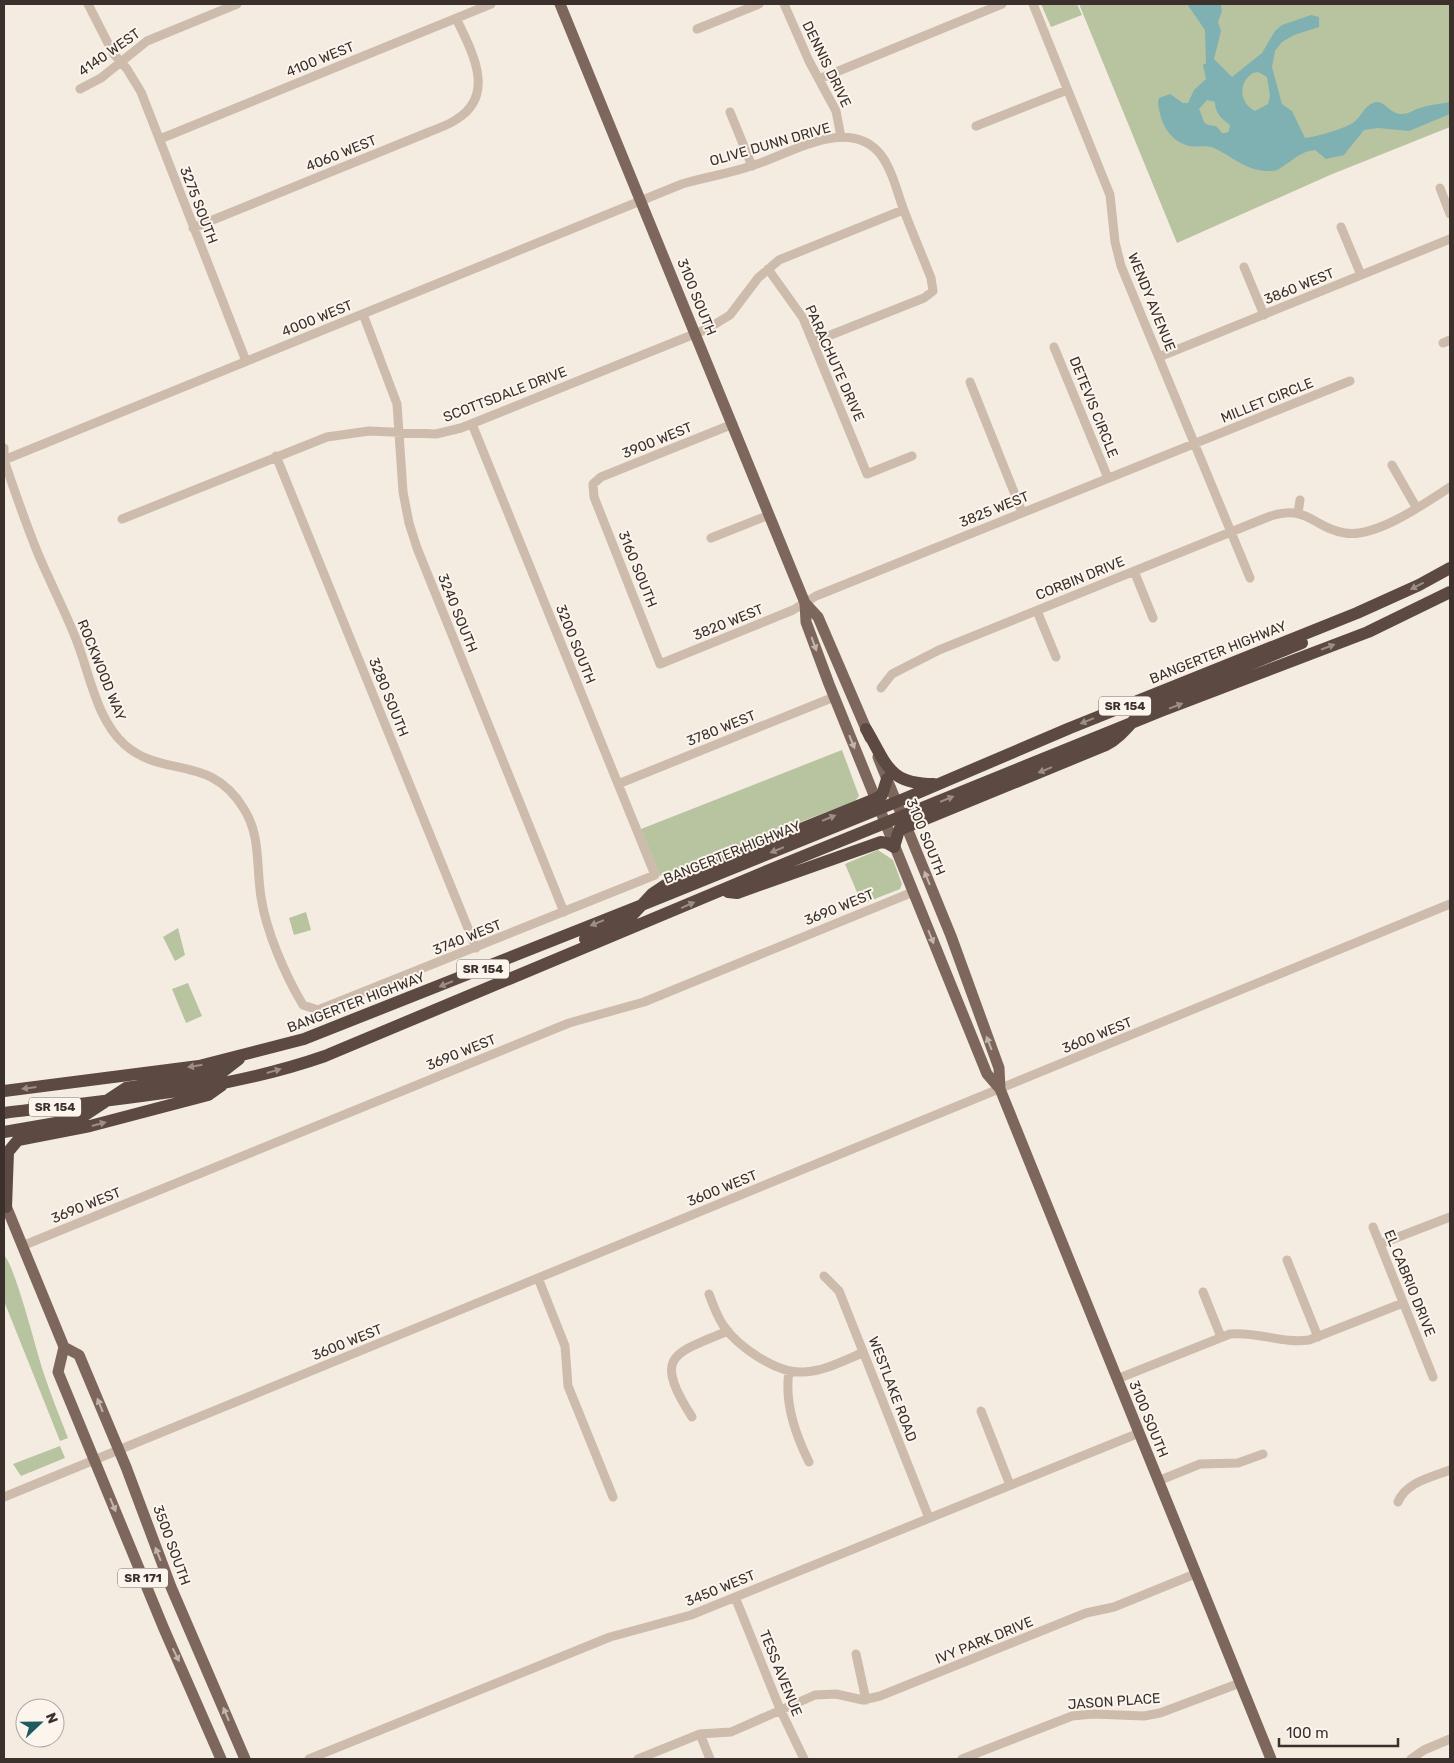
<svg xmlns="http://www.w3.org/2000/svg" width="1454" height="1763" font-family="Rubik,sans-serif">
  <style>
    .green { fill: #b8c4a0 }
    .water { fill: #7fb0b2; fill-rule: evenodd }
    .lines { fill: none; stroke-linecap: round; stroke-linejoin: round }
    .minor { stroke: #cdbbac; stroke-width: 9 }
    .major { stroke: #7d675c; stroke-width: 11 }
    .highway { stroke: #5c4a42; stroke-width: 12 }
    .oneway { fill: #9c8e87 }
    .oneway2 { fill: #c2b5ac }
    .labels { text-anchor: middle; stroke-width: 4; stroke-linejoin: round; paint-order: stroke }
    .shield { fill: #fbf5ee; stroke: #756b66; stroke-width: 1 }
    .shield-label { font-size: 12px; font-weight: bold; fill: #3b302b }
    .street-label { font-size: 14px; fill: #3b302b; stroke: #fbf5ee }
  </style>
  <rect width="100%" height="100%" fill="#f4ebe1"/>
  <path class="green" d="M 1041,4 L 1077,4 L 1082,15 L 1051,27 Z
    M 1079,4 L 1450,4 L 1450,127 L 1330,175 L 1177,243 Z
    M 842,750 L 859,796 L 855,801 L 660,876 L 641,829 Z
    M 878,850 L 893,860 L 902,884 L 900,889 L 862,904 L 845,864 Z
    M 306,912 L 311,930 L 294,935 L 289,918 Z
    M 178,928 L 185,955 L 175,961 L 163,937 Z
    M 188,983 L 202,1016 L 186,1023 L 172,989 Z
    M 4,1255 C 16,1268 36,1351 44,1374 C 51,1396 60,1417 68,1438 L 60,1441 L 4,1301 Z
    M 60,1446 L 65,1458 L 21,1476 L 13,1464 Z"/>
  <path class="water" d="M 1187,4 L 1221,4 L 1222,11 L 1218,22 L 1221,31 L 1214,59 L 1232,77 L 1262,53 L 1275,31 L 1282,25 L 1311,15 L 1319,17 L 1319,27 L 1294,35 L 1282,42 L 1275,51 L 1272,67 L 1282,104 L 1292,111 L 1305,138 C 1315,137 1345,129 1354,122 C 1363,115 1364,105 1376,102 C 1385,101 1390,114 1402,114 C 1409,114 1411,111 1417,109 C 1427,105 1439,104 1450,102 L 1450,114 L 1409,131 L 1378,128 L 1364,130 L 1344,155 L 1326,159 L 1315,150 C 1297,151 1283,171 1272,171 C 1248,172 1236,159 1216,149 C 1206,144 1198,148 1189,146 C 1168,140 1160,122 1158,102 L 1159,98 L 1170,94 L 1183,103 L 1188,103 L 1194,90 L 1206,79 L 1203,65 L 1206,63 L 1205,30 ZM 1253,73 L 1258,72 L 1267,77 L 1270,96 L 1268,104 L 1255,111 C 1239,103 1238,82 1253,73 ZM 1207,100 L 1215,102 C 1215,113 1222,119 1230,125 L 1229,131 L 1226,133 L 1222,133 L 1216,126 C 1200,124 1206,123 1199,109 Z"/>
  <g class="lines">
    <path class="minor" d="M 88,4 L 113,53 L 127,69 L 141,92 L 246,361
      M 784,4 L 809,61 L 836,111 L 841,137
      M 1033,4 L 1110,195 L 1115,242 L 1121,266 L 1250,578
      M 697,29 L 759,4
      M 819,79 L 1002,4
      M 80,89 L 101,78 L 147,41 L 237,4
      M 730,112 L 752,166
      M 976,126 L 1067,90
      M 160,139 L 491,4
      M 1440,188 L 1450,214
      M 1341,227 L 1361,275
      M 193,228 L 429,132 C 438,128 449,125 457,119 C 497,94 471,50 456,18
      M 1244,267 L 1264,315
      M 768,269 L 803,318 L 867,474 L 912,456
      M 363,314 L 397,404 L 403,492 L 409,523 L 417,548 L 564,912
      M 1443,343 L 1450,340
      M 1054,347 L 1108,478
      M 1159,357 L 1450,239
      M 970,382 L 1022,512
      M 733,424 L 601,477 L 593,484 L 594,497 L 660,664 L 793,610 L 816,596 L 1350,381
      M 4,448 L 4,460 C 15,492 26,525 39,556 C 51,584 65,611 76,639 C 90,674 96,719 125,745 C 164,779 210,753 244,809 C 261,836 256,866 261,897 C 266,931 285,975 303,1005 L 318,1010 L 655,875 L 472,424
      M 276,456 L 476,948
      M 4,460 L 682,184 C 705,177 728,174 751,166 C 789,155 849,114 881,155 C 892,170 897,191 903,208 C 912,232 922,255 931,278 L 933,291 L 924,298 L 813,342
      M 1392,465 L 1416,507
      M 1298,513 L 1300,500
      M 122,519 L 327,437 L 369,431 L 436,434 L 461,428 L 707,329 L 730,315 L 758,278 L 779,260 L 903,210
      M 711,538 L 769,515
      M 1134,571 L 1153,618
      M 1037,611 L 1056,657
      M 881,688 L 892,674 L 939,650 L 1268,517 C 1309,503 1312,528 1345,533 C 1376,538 1424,504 1450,487
      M 618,784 L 834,697
      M 1373,1227 L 1433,1377
      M 1380,1244 L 1450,1217
      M 22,1246 L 569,1023 L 644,1002 L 913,892
      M 1287,1260 L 1318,1337
      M 824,1276 L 839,1291 L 929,1518
      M 538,1278 L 565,1346 L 568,1386 L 613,1497
      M 1203,1292 L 1221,1337
      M 709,1294 C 713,1305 717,1316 723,1325 C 738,1347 777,1374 804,1372 C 824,1371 843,1361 862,1353
      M 789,1372 C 784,1403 795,1434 809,1462
      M 1117,1379 L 1230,1334 C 1257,1331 1282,1344 1309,1340 L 1403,1303
      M 981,1411 L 1010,1485
      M 692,1417 C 653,1356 672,1354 728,1331
      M 1158,1481 L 1200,1464 L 1238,1463 L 1263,1454
      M 4,1497 L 1450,904
      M 1398,1502 C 1406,1482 1432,1477 1450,1470
      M 735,1597 L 780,1709 L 804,1759
      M 856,1654 L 866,1700
      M 700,1734 L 710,1759
      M 309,1759 L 610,1637 L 691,1615 L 1139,1433
      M 638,1759 L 700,1734 L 731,1732 L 815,1695 L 836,1694 L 863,1700 L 880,1696 L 1086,1613 L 1114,1607 L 1195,1574
      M 962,1759 L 1072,1716 L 1093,1714 L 1144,1716 L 1160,1713 L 1240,1683
      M 1411,1759 L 1424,1750 L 1450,1739"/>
    <path class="major" d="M 560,4 L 805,603 L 806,622 L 829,684 L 987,1074 L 1000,1089 L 1271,1759
      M 805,603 L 818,617 L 870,738
      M 878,757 L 951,936 L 999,1068 L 1000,1089
      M 4,1201 L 64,1347 L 58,1372 L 164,1629 L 221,1759
      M 64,1347 L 79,1355 L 126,1467 L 171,1587 L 245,1759"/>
    <path class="highway" d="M 866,729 C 887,764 888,784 934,784
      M 728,892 L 737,893 L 881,842 L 887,843 L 894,847 L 899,830 L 906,827 L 1106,745 C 1125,735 1134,716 1152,704 L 1302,643
      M 585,939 L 626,922 L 652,894 L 670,882 L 875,799 L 882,795 L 887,779
      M 4,1091 L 199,1066 L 304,1039 L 642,905 L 906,798 L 1070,728 L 1357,613 L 1419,585 L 1450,568
      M 4,1113 C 111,1099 222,1092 325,1056 L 779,866 L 1161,711 L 1368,632 L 1450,592
      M 4,1132 L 79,1119 L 126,1088 L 221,1073 L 239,1059
      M 6,1207 L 8,1152 L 18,1140 L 90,1126 L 208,1095 L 222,1085"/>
  </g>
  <defs><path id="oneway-solid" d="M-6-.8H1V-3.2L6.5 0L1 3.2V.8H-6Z" transform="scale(1.25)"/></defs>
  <g class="oneway">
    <use href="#oneway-solid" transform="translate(1417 586) rotate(153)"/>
    <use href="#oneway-solid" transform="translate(1328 647) rotate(-21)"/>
    <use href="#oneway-solid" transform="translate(1176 706) rotate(-21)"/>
    <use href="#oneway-solid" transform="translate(1087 721) rotate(158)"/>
    <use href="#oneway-solid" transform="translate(1045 770) rotate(158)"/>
    <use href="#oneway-solid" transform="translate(947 799) rotate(-22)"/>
    <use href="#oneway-solid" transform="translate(829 818) rotate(-22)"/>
    <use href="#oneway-solid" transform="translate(777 850) rotate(158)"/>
    <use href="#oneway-solid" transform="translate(688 905) rotate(-24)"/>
    <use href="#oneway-solid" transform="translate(597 923) rotate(158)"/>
    <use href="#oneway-solid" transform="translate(446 984) rotate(158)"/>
    <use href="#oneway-solid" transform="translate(195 1066) rotate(171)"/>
    <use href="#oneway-solid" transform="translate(274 1071) rotate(-16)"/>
    <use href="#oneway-solid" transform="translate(29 1088) rotate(173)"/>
    <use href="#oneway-solid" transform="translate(99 1124) rotate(-15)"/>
  </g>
  <g class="oneway2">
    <use href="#oneway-solid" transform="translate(814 644) rotate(70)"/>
    <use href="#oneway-solid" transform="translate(852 742) rotate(68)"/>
    <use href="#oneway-solid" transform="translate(927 878) rotate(-112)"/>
    <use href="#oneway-solid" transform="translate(931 937) rotate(68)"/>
    <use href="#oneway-solid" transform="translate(989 1043) rotate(-111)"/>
    <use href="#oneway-solid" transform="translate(100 1405) rotate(-112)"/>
    <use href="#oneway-solid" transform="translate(113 1505) rotate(67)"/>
    <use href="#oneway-solid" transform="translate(158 1554) rotate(-112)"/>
    <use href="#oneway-solid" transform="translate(176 1655) rotate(64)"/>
    <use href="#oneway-solid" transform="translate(226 1714) rotate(-113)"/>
  </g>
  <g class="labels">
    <g class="shield">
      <rect x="1099" y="696.5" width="52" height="19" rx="4"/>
      <rect x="457" y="959.5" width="52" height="19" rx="4"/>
      <rect x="29" y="1097.5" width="52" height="19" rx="4"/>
      <rect x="118" y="1568.5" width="50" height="19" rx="4"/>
    </g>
    <g class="shield-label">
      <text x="1125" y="710">SR 154</text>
      <text x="483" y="973">SR 154</text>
      <text x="55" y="1111">SR 154</text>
      <text x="143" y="1582">SR 171</text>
    </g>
    <g class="street-label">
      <text transform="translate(109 52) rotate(-35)" y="5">4140 WEST</text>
      <text transform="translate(320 59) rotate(-22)" y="5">4100 WEST</text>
      <text transform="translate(827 64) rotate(64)" y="5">DENNIS DRIVE</text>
      <text transform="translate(770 144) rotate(-16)" y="5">OLIVE DUNN DRIVE</text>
      <text transform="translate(341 153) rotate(-22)" y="5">4060 WEST</text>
      <text transform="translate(199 205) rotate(69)" y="5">3275 SOUTH</text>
      <text transform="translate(1299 286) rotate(-22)" y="5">3860 WEST</text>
      <text transform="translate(697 297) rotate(68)" y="5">3100 SOUTH</text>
      <text transform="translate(1152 302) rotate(68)" y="5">WENDY AVENUE</text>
      <text transform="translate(317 318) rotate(-22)" y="5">4000 WEST</text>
      <text transform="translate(835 363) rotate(66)" y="5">PARACHUTE DRIVE</text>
      <text transform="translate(505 394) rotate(-21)" y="5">SCOTTSDALE DRIVE</text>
      <text transform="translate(1267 400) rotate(-22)" y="5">MILLET CIRCLE</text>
      <text transform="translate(1094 407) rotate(68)" y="5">DETEVIS CIRCLE</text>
      <text transform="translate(657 440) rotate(-22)" y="5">3900 WEST</text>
      <text transform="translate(994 509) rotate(-22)" y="5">3825 WEST</text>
      <text transform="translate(638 569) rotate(68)" y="5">3160 SOUTH</text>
      <text transform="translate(1080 578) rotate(-22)" y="5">CORBIN DRIVE</text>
      <text transform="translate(458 613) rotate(68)" y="5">3240 SOUTH</text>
      <text transform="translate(728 622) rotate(-22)" y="5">3820 WEST</text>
      <text transform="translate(576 644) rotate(68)" y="5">3200 SOUTH</text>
      <text transform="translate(1218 652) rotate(-22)" y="5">BANGERTER HIGHWAY</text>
      <text transform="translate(102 670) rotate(68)" y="5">ROCKWOOD WAY</text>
      <text transform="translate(389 697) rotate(68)" y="5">3280 SOUTH</text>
      <text transform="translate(721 728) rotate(-22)" y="5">3780 WEST</text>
      <text transform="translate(926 837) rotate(68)" y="5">3100 SOUTH</text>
      <text transform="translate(732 852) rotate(-22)" y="5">BANGERTER HIGHWAY</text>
      <text transform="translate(839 907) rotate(-22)" y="5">3690 WEST</text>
      <text transform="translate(467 937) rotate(-22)" y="5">3740 WEST</text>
      <text transform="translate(356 1002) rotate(-21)" y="5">BANGERTER HIGHWAY</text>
      <text transform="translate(1097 1035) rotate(-22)" y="5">3600 WEST</text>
      <text transform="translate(461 1052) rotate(-22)" y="5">3690 WEST</text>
      <text transform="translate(722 1188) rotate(-22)" y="5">3600 WEST</text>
      <text transform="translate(86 1205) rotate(-22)" y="5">3690 WEST</text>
      <text transform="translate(1410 1283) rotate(68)" y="5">EL CABRIO DRIVE</text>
      <text transform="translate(347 1342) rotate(-22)" y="5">3600 WEST</text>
      <text transform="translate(893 1389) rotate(69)" y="5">WESTLAKE ROAD</text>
      <text transform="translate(1149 1419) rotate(68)" y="5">3100 SOUTH</text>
      <text transform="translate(172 1545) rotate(70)" y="5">3500 SOUTH</text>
      <text transform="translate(720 1588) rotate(-22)" y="5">3450 WEST</text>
      <text transform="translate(984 1640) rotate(-22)" y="5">IVY PARK DRIVE</text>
      <text transform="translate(781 1673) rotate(68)" y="5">TESS AVENUE</text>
      <text transform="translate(1114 1701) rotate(-4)" y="5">JASON PLACE</text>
    </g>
  </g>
  <rect width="1454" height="1763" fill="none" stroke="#3b302b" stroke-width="10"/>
  <g transform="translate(40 1723) rotate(68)"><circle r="24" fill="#fbf5ee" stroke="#aea6a0"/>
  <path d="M0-4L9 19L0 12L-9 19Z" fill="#1f5a5e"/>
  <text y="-8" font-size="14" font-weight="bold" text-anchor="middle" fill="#3b302b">N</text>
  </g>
  <path d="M1279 1738v8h119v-8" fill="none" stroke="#3b302b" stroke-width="2.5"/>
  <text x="1286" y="1738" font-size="15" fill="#3b302b" stroke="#fbf5ee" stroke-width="4" paint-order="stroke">100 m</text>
</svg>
